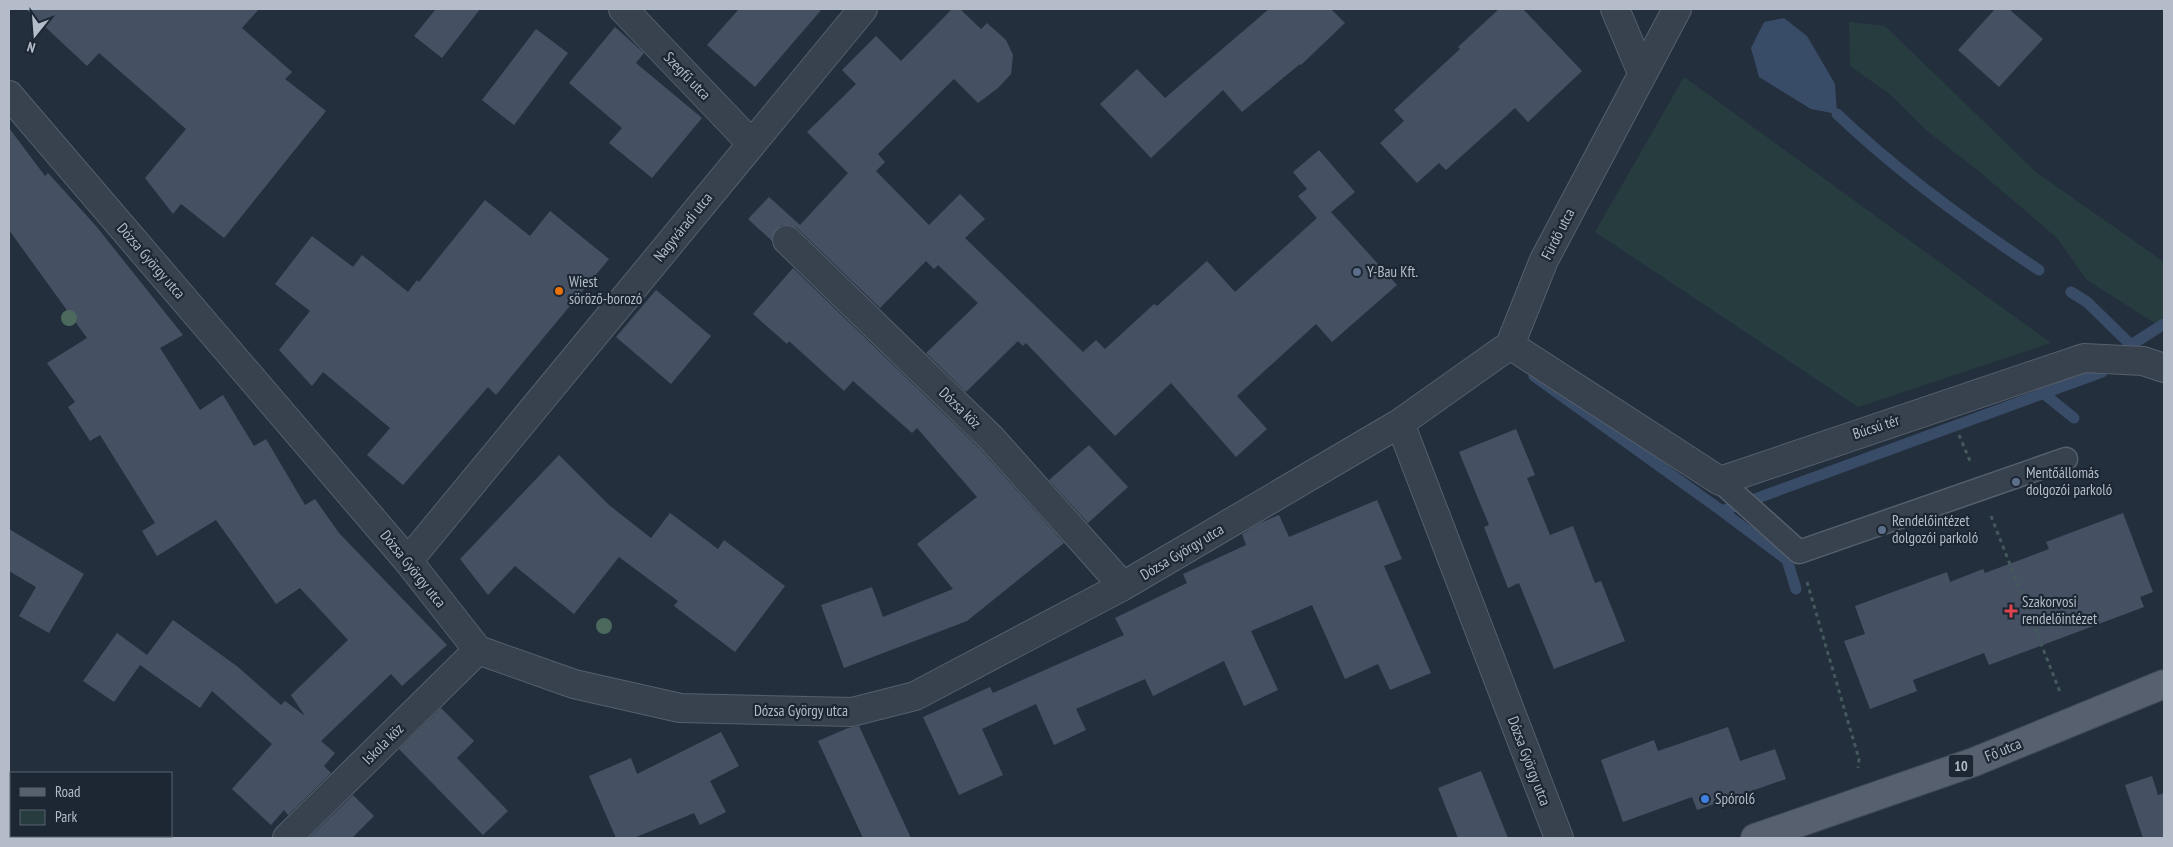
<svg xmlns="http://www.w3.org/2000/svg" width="2173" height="847" font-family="'PT Sans Narrow',sans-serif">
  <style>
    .green { fill: #263c3f }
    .water { fill: #394c67 }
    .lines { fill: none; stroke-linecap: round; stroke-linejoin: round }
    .stream { stroke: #394c67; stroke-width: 11 }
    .building { fill: #455162 }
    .service-casing { stroke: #565f6c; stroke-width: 25 }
    .minor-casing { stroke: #565f6c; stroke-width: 30 }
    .primary-casing { stroke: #414a57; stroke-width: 30 }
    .path { stroke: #44595c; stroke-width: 3; stroke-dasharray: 4 4; stroke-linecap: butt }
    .service { stroke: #38414e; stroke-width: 22 }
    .minor { stroke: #38414e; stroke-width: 28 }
    .primary { stroke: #56606e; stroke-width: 28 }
    .tree { fill: #4b6a5d }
    .service-dot { fill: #5c6f8a; stroke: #1d2633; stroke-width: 2 }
    .food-dot { fill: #e8710a; stroke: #1d2633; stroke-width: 2 }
    .health-dot { fill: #e0444e; stroke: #1d2633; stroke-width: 2 }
    .shop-dot { fill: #3f7fe0; stroke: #1d2633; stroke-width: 2 }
    .labels { text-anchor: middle; stroke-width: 4.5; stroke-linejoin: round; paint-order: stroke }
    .shield { fill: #1d2633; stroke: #878f9c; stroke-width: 1 }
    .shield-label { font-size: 14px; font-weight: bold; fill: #b4bcc9 }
    .street-label { font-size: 15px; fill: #b4bcc9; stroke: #1d2633 }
    .poi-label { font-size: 15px; fill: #b4bcc9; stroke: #1d2633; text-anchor: start }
  </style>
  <rect width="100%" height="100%" fill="#242f3e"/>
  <path class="green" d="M 1849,22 L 1885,26 L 2036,172 L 2164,262 L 2164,329 L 2087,280 L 2057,238 L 1981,173 L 1927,131 L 1892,96 L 1850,66 Z
    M 1684,77 L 2051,343 L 1858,407 L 1595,232 Z"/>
  <path class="water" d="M 1784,18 L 1807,36 L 1835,84 L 1837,114 L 1811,109 L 1759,77 L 1751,48 L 1764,22 Z"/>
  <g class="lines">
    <path class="stream" d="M 1837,114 C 1898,172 1969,224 2039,270
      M 2071,292 L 2087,302 L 2131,345 L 2164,324
      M 1534,376 L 1722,511 L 2102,372
      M 2043,393 L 2074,418
      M 1722,511 L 1787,560 L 1796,589"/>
  </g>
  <path class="building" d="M 26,9 L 259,9 L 242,28 L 292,72 L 285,79 L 326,111 L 224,238 L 181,204 L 173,214 L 145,178 L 186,129 L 99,53 L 87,66 Z
    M 436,9 L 480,9 L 442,58 L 414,36 Z
    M 739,9 L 822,9 L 755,87 L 707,45 Z
    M 952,9 L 960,9 L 981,29 L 987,23 L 1006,40 L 1013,55 L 1011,74 L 998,88 L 978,103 L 954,79 L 878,154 L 885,162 L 876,171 L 929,225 L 960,194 L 985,219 L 965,238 L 1083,352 L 1096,340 L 1105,349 L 1154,304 L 1157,306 L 1207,261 L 1235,292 L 1317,218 L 1298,196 L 1307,189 L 1293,172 L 1319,150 L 1355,192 L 1331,212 L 1397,285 L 1332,342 L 1316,324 L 1237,396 L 1267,429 L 1236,457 L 1171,383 L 1115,436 L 1026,343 L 1023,346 L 1018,341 L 966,392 L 926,353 L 978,303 L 938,265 L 934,269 L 926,261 L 880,308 L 797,228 L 790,225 L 782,225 L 776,230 L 772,241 L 748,219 L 769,197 L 800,225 L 848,173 L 807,132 L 856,84 L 842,70 L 876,36 L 901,61 Z
    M 1269,9 L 1331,9 L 1345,23 L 1301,65 L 1300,64 L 1242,112 L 1223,90 L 1151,158 L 1100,104 L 1137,69 L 1165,98 Z
    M 1499,9 L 1523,9 L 1582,71 L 1528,122 L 1515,108 L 1446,170 L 1439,163 L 1417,183 L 1380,143 L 1404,121 L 1394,110 L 1460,49 L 1458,47 Z
    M 1995,9 L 2009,9 L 2043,39 L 1999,87 L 1958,50 Z
    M 615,27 L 644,53 L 636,63 L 702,118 L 652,178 L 609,143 L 622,128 L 569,83 Z
    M 536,29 L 568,53 L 514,125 L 482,100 Z
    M 9,128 L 45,176 L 48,173 L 96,226 L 183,335 L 160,348 L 200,410 L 223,395 L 254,446 L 266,439 L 305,505 L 315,499 L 339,533 L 447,645 L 402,686 L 391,674 L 321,741 L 335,753 L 324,766 L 331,773 L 288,815 L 284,810 L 271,825 L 232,789 L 272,744 L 212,691 L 200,708 L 140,665 L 114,702 L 83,681 L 117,633 L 147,655 L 173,620 L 238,667 L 281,705 L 285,701 L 305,716 L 291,695 L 348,640 L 300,588 L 276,604 L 216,520 L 157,556 L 142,531 L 155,523 L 100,435 L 90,441 L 68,407 L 75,402 L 47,363 L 87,338 L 9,230 Z
    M 485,200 L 530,236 L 550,211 L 609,259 L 496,395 L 488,387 L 403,485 L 367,455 L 390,428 L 323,372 L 312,386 L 279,350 L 310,311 L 275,284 L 312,236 L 353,267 L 362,255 L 408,292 L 417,280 L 419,282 Z
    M 793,268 L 980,449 L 1064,543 L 967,621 L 844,668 L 821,605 L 872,587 L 883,617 L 953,589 L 917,544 L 977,497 L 917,428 L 912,433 L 853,381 L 844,391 L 789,341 L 787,344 L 753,314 Z
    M 656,290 L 711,336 L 671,384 L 616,337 Z
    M 1516,429 L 1535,475 L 1527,478 L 1550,535 L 1573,526 L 1595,583 L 1601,581 L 1625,641 L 1554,669 L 1519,583 L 1508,588 L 1484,527 L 1489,525 L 1459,452 Z
    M 1089,445 L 1128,487 L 1088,523 L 1049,480 Z
    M 559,455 L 609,505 L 651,538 L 670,513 L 718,549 L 724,540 L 785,586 L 735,652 L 674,606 L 678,601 L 619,557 L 574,614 L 515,566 L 488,595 L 460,559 Z
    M 1377,500 L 1402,559 L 1384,566 L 1431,673 L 1390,690 L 1378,664 L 1345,679 L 1312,605 L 1251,631 L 1278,690 L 1244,706 L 1224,661 L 1153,696 L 1145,679 L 1076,709 L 1086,730 L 1054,745 L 1036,704 L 982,729 L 1003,775 L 959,795 L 923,717 L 990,687 L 993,693 L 1124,635 L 1115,618 L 1187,583 L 1183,574 L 1246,545 L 1242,534 L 1260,523 L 1279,515 L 1289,537 Z
    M 2123,513 L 2153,592 L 2140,597 L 2144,607 L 1989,665 L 1984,653 L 1913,680 L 1917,691 L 1870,709 L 1844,641 L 1865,634 L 1855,606 L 1947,572 L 1950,582 L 1983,569 L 1985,573 L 2049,549 L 2046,542 Z
    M 9,529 L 84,574 L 49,633 L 19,616 L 36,587 L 9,571 Z
    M 441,708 L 474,741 L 457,758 L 508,811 L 483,835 L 399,749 Z
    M 859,726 L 911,838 L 863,838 L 818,741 L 848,728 Z
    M 1728,727 L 1740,761 L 1775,749 L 1786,779 L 1697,810 L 1692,797 L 1623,822 L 1601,760 L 1654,740 L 1658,751 Z
    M 721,732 L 739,766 L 710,781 L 726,812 L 700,825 L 694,813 L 634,838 L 616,838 L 589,776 L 631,758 L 637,774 Z
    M 1481,771 L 1508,838 L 1458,838 L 1438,788 Z
    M 2152,776 L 2158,795 L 2164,793 L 2164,838 L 2143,838 L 2125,785 Z
    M 353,795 L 374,816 L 352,838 L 312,838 L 310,837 Z"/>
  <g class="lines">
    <g class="service-casing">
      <path id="service" d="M 1720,481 L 1799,552 L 2066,459"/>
    </g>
    <g class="minor-casing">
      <path id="minor" d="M 623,9 L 751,143
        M 1615,9 L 1642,73
        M 9,95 L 408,561 L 478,650 L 574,684 L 680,708 L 852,712 L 915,696 L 1123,586 L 1400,423 L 1510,345 L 1544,260 L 1677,9
        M 787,240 L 991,438 L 1123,586
        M 1510,345 L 1720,481 L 2084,358 L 2143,361 L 2164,368
        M 1400,423 L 1559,838
        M 408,561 L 863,9
        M 287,838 L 478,650"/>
    </g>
    <g class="primary-casing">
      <path id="primary" d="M 1755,838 L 1974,762 L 2164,684"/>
    </g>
    <path class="path" d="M 1959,435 L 1970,461
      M 1991,516 L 2060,692
      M 1807,582 L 1859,759 L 1858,768"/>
    <use href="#service" class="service"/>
    <use href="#minor" class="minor"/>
    <use href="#primary" class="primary"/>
  </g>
  <g class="tree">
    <circle cx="69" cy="318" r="8"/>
    <circle cx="604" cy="626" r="8"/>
  </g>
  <g class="service-dot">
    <circle cx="1357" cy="272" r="5"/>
    <circle cx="2016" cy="482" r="5"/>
    <circle cx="1882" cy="530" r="5"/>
  </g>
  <circle class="food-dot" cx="559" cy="291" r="5"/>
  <path class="health-dot" d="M2008.5 603.5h5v5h5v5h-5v5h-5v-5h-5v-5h5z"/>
  <circle class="shop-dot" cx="1705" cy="799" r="5"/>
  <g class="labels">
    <rect class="shield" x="1948.5" y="754.5" width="25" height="23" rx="4"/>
    <g class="shield-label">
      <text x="1961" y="771">10</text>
    </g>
    <g class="street-label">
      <text transform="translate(687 76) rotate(46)" y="5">Szegfű utca</text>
      <text transform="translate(683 227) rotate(-51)" y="5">Nagyváradi utca</text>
      <text transform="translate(1558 234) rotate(-63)" y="5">Fürdő utca</text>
      <text transform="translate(151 261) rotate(49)" y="5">Dózsa György utca</text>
      <text transform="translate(960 408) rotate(44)" y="5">Dózsa köz</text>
      <text transform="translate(1876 427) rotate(-18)" y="5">Búcsú tér</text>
      <text transform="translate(1182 552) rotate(-31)" y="5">Dózsa György utca</text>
      <text transform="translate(413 569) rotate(51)" y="5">Dózsa György utca</text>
      <text x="801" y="716">Dózsa György utca</text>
      <text transform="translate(383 744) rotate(-45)" y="5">Iskola köz</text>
      <text transform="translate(2003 750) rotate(-22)" y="5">Fő utca</text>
      <text transform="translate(1529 761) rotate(69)" y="5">Dózsa György utca</text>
    </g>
    <g class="poi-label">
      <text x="1367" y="277">Y-Bau Kft.</text>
      <text x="569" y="287">Wiest<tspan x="569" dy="17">söröző-borozó</tspan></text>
      <text x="2026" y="478">Mentőállomás<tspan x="2026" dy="17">dolgozói parkoló</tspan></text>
      <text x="1892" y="526">Rendelőintézet<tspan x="1892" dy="17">dolgozói parkoló</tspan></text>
      <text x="2022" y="607">Szakorvosi<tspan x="2022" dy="17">rendelőintézet</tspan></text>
      <text x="1715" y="804">Spórol6</text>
    </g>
  </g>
  <rect width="2173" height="847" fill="none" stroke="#b4bcc9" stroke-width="20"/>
  <rect x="10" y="772" width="162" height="65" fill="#1d2633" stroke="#59626f"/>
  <rect x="20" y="788" width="25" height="8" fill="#56606e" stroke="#59626f"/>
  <text x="55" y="797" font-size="15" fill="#b4bcc9">Road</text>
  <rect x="20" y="810" width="25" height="15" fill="#263c3f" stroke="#59626f"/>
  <text x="55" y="822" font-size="15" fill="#b4bcc9">Park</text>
  <g transform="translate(35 35) rotate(197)" stroke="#1d2633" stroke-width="4" paint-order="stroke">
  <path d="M0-4L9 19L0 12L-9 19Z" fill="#b4bcc9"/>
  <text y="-8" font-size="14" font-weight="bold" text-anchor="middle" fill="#b4bcc9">N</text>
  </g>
</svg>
